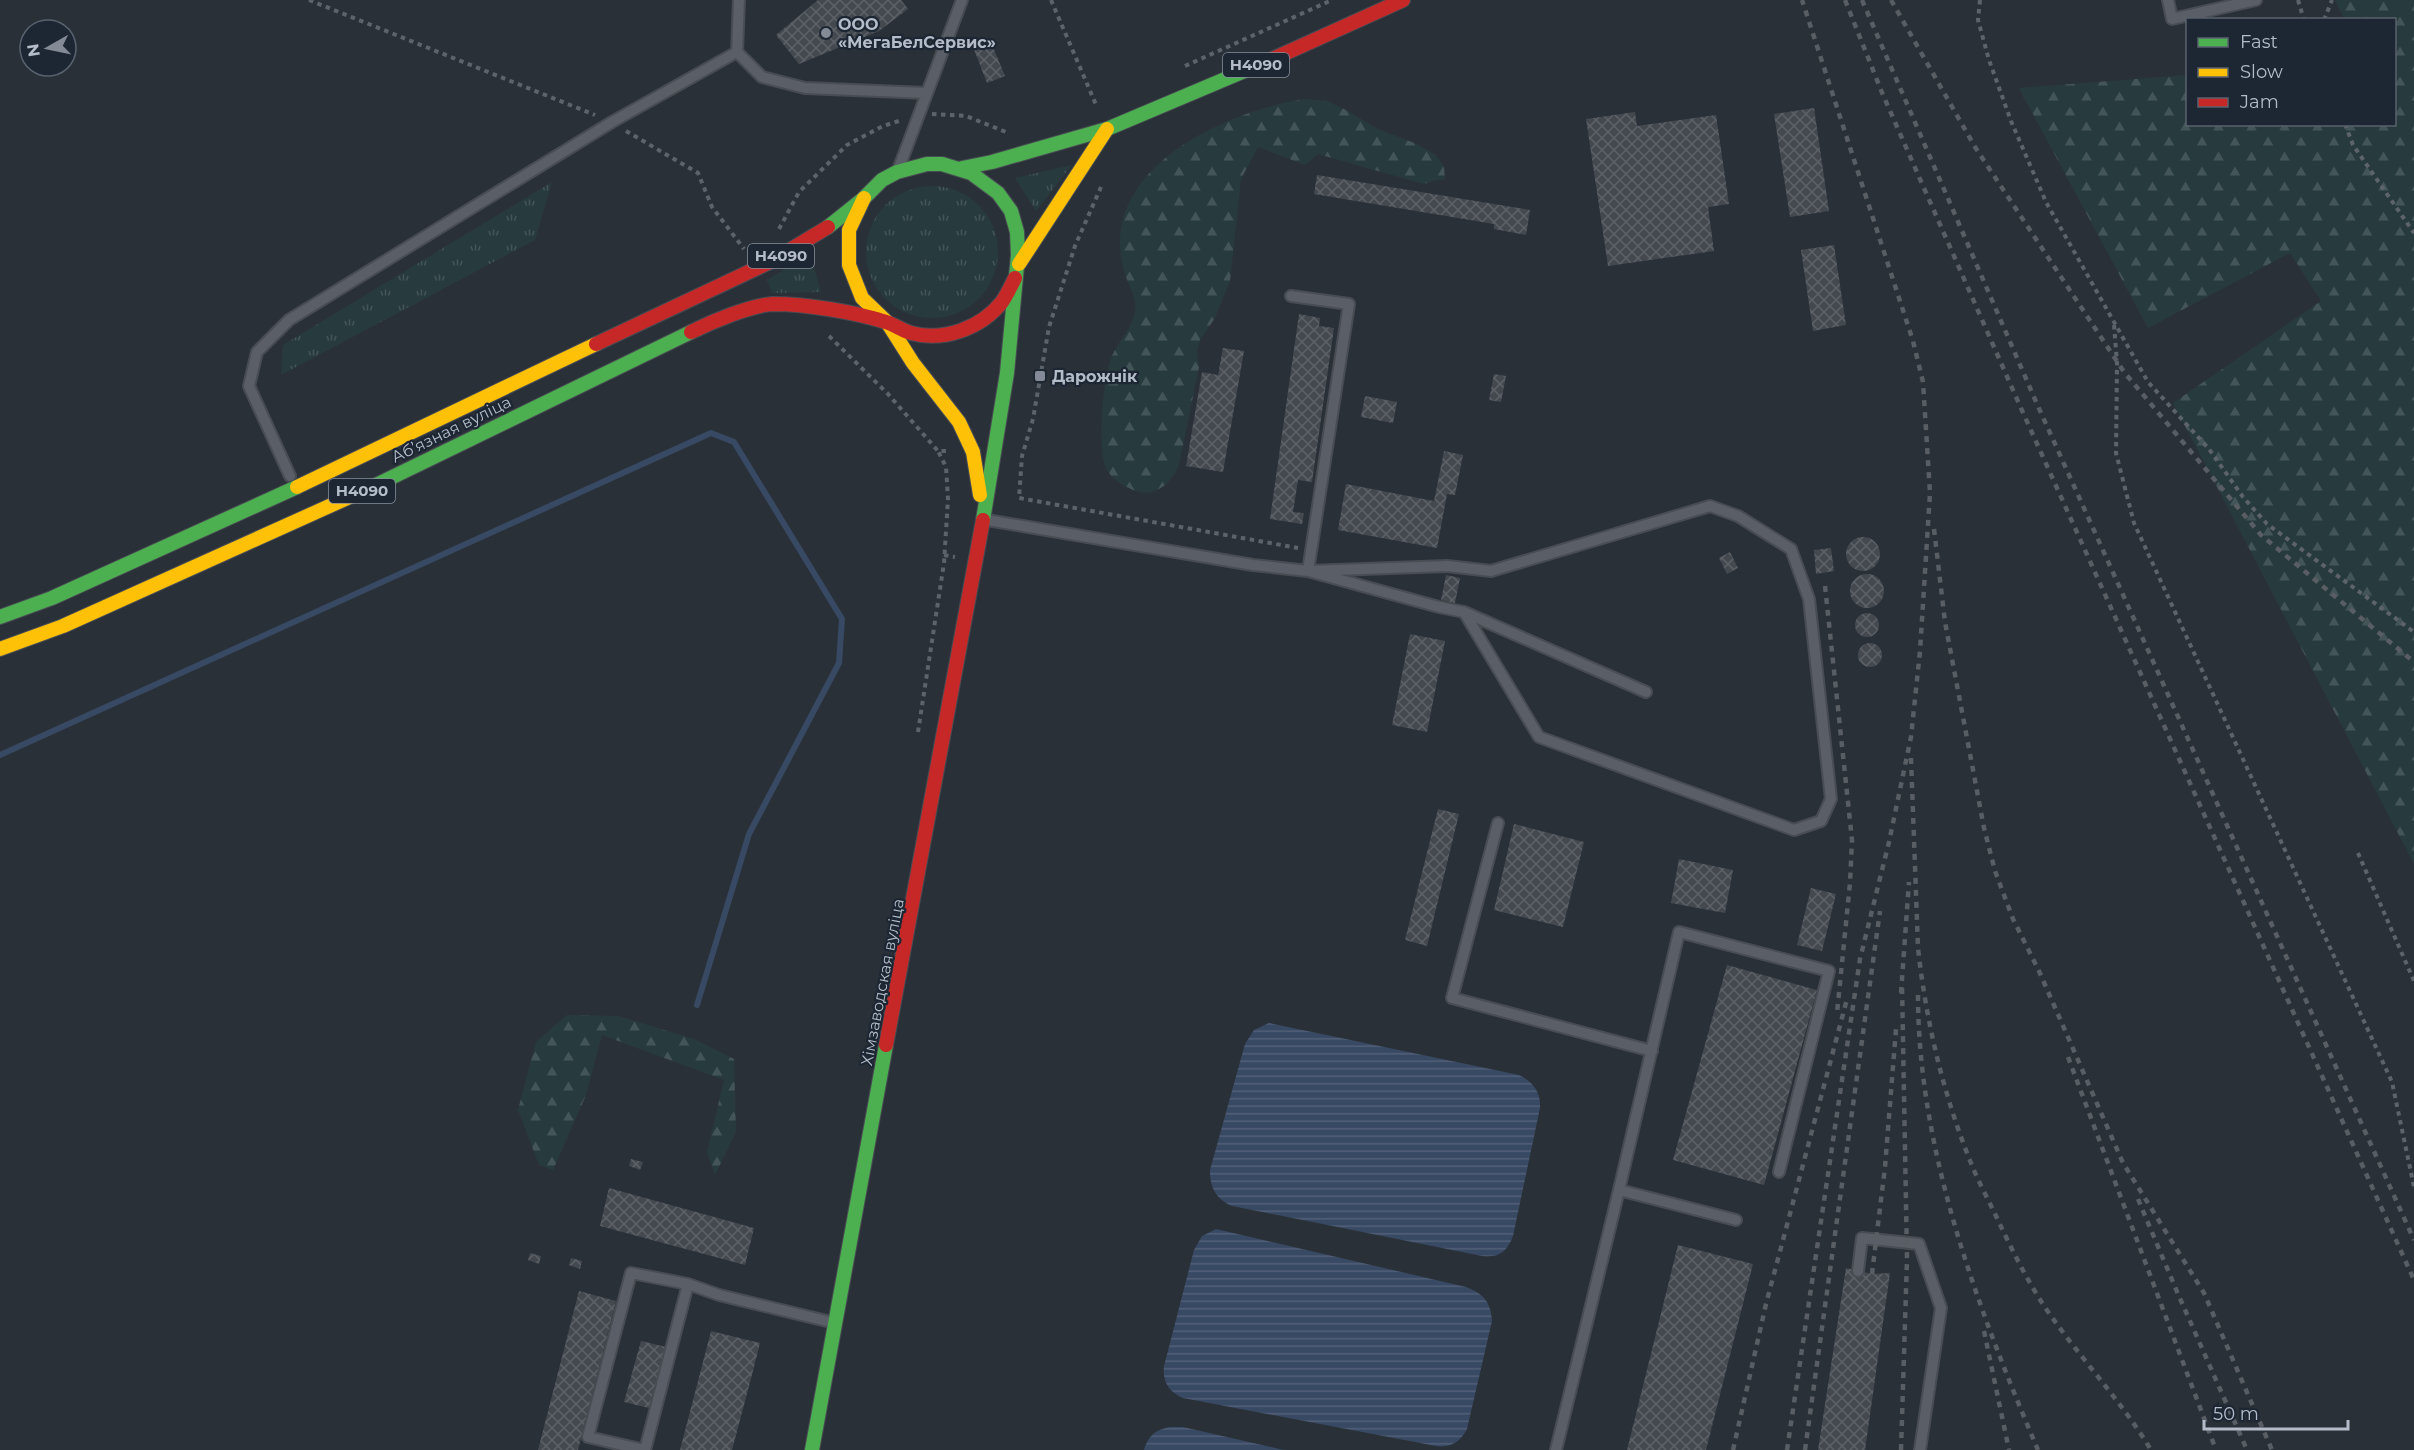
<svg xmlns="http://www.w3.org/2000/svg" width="2414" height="1450" font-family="Montserrat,sans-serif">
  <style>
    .grass { fill: url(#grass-tufts) }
    .forest { fill: url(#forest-firs) }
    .water { fill: url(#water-rules) }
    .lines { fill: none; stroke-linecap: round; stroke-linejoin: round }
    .stream { stroke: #384963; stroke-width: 6 }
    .building { fill: url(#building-cross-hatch) }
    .lane-casing { stroke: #484c53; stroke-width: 14 }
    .fast-casing { stroke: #484c53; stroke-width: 16 }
    .slow-casing { stroke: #484c53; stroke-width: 16 }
    .jam-casing { stroke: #484c53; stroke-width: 16 }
    .path { stroke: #5d636a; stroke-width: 4; stroke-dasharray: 4.5 4.5; stroke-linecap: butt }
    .lane { stroke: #5a5e66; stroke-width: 10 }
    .fast { stroke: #4caf50; stroke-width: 14 }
    .slow { stroke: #ffc107; stroke-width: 14 }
    .jam { stroke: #c62828; stroke-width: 14 }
    .rail { stroke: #595d64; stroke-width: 4.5; stroke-dasharray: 6 6; stroke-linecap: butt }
    .poi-dot { fill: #848b96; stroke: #1d2633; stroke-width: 2 }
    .labels { text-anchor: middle; stroke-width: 4.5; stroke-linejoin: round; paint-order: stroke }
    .shield { fill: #1d2633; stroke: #878f9c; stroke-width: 1.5 }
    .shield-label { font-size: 15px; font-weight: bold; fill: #b4bcc9 }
    .poi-label { font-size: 16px; font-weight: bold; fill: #b4bcc9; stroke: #1d2633; text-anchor: start }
    .street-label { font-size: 16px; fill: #b4bcc9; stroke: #1d2633 }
  </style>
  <defs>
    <pattern id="grass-tufts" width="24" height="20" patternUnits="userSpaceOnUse" patternTransform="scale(1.5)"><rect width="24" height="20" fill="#273a3e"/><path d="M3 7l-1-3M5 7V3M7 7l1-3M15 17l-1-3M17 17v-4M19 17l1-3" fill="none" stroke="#445559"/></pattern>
    <pattern id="forest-firs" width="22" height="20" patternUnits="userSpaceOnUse" patternTransform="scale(1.5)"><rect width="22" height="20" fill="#273a3e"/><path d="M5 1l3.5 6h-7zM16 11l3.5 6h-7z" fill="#445559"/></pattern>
    <pattern id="water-rules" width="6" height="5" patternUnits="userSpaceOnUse" patternTransform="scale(1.5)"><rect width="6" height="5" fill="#384963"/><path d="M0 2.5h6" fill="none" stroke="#526178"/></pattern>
    <pattern id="building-cross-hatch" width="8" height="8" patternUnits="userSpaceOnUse" patternTransform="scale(1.5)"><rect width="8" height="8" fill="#444950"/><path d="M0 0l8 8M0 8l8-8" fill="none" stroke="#5d6168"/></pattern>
  </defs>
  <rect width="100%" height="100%" fill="#2a3038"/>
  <path class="grass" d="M 1072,165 L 1036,211 L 1015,178 Z
    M 552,182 L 535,240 L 281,375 L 283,345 Z
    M866 252a66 66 0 1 1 132 0a66 66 0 1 1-132 0Z
    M 810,253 L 821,292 L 772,293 L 767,280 Z"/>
  <path class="forest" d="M 2335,0 L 2414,0 L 2414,864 L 2173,403 L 2321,301 L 2290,253 L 2148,328 L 2019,88 L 2187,75 L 2188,124 L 2394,124 L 2394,20 L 2344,19 Z
    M 1304,99 L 1327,101 L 1344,109 L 1378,129 L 1417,144 L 1436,155 L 1444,167 L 1445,180 L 1436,180 L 1424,184 L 1318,154 L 1305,165 L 1258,147 L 1241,179 L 1230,281 L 1215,318 L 1200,340 L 1197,351 L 1199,367 L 1179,465 C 1173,478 1166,488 1151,492 C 1144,494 1136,492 1129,488 C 1120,484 1111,478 1106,468 C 1097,448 1103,376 1112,356 C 1119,340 1132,329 1135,312 C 1137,300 1130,288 1126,277 C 1122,265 1120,254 1120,241 C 1122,157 1234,110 1304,99 Z
    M 567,1015 L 618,1016 L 694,1039 L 734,1059 L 736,1132 L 715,1175 L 707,1152 L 724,1080 L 602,1035 L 586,1095 L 553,1170 L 539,1165 L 518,1110 L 536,1042 Z"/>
  <path class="water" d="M 1269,1023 L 1519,1075 C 1533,1082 1541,1092 1540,1108 L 1513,1236 C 1507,1252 1499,1258 1482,1256 L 1232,1206 C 1216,1199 1210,1188 1210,1170 L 1245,1044 L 1254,1030 Z
    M 1216,1229 L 1466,1287 C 1483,1293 1491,1302 1492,1321 L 1467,1429 C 1460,1442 1451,1448 1436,1446 L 1183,1398 C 1169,1392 1162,1381 1164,1366 L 1194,1250 L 1202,1236 Z
    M 1170,1427 L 1183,1427 L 1284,1450 L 1144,1450 C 1149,1435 1155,1430 1170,1427 Z"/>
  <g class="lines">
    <path class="stream" d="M 0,755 L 711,433 L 734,442 L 842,619 L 839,663 L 749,834 L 697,1005"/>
  </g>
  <path class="building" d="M 818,0 L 901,0 L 908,9 L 879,31 L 799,64 L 776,35 Z
    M 990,40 L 1005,76 L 987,83 L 973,47 Z
    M 1814,108 L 1829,211 L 1790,217 L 1774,114 Z
    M 1635,112 L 1637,126 L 1716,115 L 1729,204 L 1708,207 L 1714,251 L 1608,266 L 1586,119 Z
    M 1317,175 L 1530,210 L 1526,235 L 1494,229 L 1494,224 L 1314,194 Z
    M 1834,245 L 1846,325 L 1813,331 L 1801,250 Z
    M 1299,314 L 1320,318 L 1319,326 L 1334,328 L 1312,482 L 1298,480 L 1293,512 L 1304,513 L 1302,524 L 1270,519 Z
    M 1223,348 L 1244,351 L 1223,472 L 1186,466 L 1202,372 L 1218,375 Z
    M 1494,374 L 1506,376 L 1501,402 L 1489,400 Z
    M 1365,396 L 1397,402 L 1393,423 L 1361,417 Z
    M 1444,451 L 1463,455 L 1455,495 L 1447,494 L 1437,548 L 1338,530 L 1346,484 L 1434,501 Z
    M1846 554a17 17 0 1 1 34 0a17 17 0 1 1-34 0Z
    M 1831,548 L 1834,571 L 1816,574 L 1814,550 Z
    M 1730,552 L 1738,568 L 1727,574 L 1719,558 Z
    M1850 591a17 17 0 1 1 34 0a17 17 0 1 1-34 0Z
    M 1446,575 L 1460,578 L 1455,603 L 1441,600 Z
    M1855 625a12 12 0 1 1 24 0a12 12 0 1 1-24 0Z
    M 1410,634 L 1445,641 L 1427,732 L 1392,725 Z
    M1858 655a12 12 0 1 1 24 0a12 12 0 1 1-24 0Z
    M 1438,809 L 1459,814 L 1427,946 L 1405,940 Z
    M 1514,824 L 1584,842 L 1563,927 L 1494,910 Z
    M 1679,859 L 1733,870 L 1725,913 L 1671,903 Z
    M 1811,888 L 1836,894 L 1822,951 L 1797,945 Z
    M 1727,965 L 1817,990 L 1764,1185 L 1673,1160 Z
    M 631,1159 L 643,1162 L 640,1170 L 629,1166 Z
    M 609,1188 L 754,1228 L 745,1265 L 600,1226 Z
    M 1678,1245 L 1753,1264 L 1706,1450 L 1627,1450 Z
    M 530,1253 L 541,1256 L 539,1264 L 528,1260 Z
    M 571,1258 L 582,1261 L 580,1269 L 569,1265 Z
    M 1846,1268 L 1872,1274 L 1890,1273 L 1865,1450 L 1818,1450 Z
    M 579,1291 L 616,1301 L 578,1450 L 538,1450 Z
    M 711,1331 L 760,1343 L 753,1371 L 732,1450 L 680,1450 Z
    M 641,1341 L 666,1347 L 649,1408 L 624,1402 Z"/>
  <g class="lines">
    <g class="lane-casing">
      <path id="lane" d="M 2168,0 L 2172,19 L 2256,0
        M 737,52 L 762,77 L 805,88 L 926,93
        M 900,165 L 962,0
        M 290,476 L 249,386 L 257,352 L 289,320 L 612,122 L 737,52 L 739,0
        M 987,520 L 1253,565 L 1308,571 L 1439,607 L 1464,612 L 1539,737 L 1794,830 L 1821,821 L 1831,799 L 1809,599 L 1791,549 L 1738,516 L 1710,506 L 1491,571 L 1447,566 L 1308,571 L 1349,304 L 1291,296
        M 1464,612 L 1646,692
        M 1498,823 L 1452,998 L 1652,1051
        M 1736,1220 L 1619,1190 L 1679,932 L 1829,971 L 1779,1172
        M 1858,1271 L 1862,1238 L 1919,1244 L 1941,1308 L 1920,1450
        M 688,1284 L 645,1450 L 588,1437 L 631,1273 L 688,1284 L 719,1295 L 835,1323
        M 1556,1450 L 1619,1190"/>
    </g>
    <g class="fast-casing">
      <path id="fast" d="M 962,168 L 992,162 L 1107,129 L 1268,61
        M 828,227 L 863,199 L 882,180 L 897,172 L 927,164 L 942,164 L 971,173 L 998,193 L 1011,211 L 1017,232 L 1018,255 L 1007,373 L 983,520
        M 374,486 L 691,332
        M 0,617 L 52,598 L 297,487
        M 812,1450 L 886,1045"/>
    </g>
    <g class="slow-casing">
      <path id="slow" d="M 864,198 L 849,230 L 849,265 L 862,298 L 887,322 L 913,363 L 959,422 L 973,452 L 980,495
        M 1019,264 L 1107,129
        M 297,487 L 596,344
        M 0,649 L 63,626 L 374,486"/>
    </g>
    <g class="jam-casing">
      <path id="jam" d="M 1268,61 L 1403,0
        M 691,332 C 711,322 751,305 773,304 C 806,304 855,312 886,322 C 895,325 903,331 911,333 C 944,342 981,328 1002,302 C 1007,295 1011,286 1015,278
        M 596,344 L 770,262 L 828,227
        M 886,1045 L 983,520"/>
    </g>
    <path class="path" d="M 309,0 L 595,115
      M 1051,0 L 1097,107
      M 1980,0 L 1978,20 L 1989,60 L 2011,121 L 2046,202 L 2148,382 L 2209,449 L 2243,497 L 2267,524 L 2414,632
      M 2298,0 L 2304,20
      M 2324,20 L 2332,0
      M 1185,66 L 1332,0
      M 932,114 L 966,116 L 1006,132
      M 2345,124 L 2353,145 L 2414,233
      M 626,131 L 698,173 L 712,207 L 744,249
      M 1101,187 L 1075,246 L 1049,327 L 1033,419 L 1022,456 L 1019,498 L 1298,548
      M 779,229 L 799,192 L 847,145 L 883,126 L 902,120
      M 2114,325 L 2117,363 L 2116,453 L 2134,523 L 2392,1082 L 2414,1187
      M 829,336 L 888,394 L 938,451 L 946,451
      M 944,555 L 955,557
      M 918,732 L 944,563 L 948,499 L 946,467 L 938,451
      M 2358,853 L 2414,981"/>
    <use href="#lane" class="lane"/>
    <use href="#fast" class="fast"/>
    <use href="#slow" class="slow"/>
    <use href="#jam" class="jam"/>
    <path class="rail" d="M 1845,0 L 1883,95 L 2020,406 L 2414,1280
      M 1862,0 L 2037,404 L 2414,1240
      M 1891,0 L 1975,147 L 2124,372 L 2261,535 L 2414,662
      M 1934,529 L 1945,622 L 1984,828 L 1995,871 L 2013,919 L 2039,971 L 2123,1163 L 2204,1293 L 2272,1450
      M 1825,586 L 1852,840 L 1850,883 L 1837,1013
      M 1911,758 L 1918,948 C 1926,1021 1943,1094 1971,1163 C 1978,1181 1988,1199 1996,1216 C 2012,1250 2029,1285 2051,1316 C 2083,1361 2122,1402 2151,1450
      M 1901,993 L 1909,882
      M 1918,995 C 1918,1150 1978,1309 2038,1450
      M 2068,1057 L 2216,1450
      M 2138,1199 L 2178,1294 L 2247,1450
      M 1872,1274 L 1885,1167 L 1896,1029
      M 1984,1331 L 2009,1450
      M 1733,1450 L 1766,1304 L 1847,999
      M 1787,1450 L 1860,959 L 1889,842 L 1911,737 L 1920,651 L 1930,493 L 1923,382 L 1913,341 L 1802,0
      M 1805,1450 L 1880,911
      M 1901,1450 L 1907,1259 L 1902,985"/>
  </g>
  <g class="poi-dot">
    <circle cx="826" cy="33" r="6"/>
    <rect x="1034" y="370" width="12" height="12" rx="3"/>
  </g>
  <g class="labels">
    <g class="shield">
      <rect x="1223" y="53" width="66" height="24" rx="4.5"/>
      <rect x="748" y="244" width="66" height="24" rx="4.5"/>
      <rect x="329" y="479" width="66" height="24" rx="4.5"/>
    </g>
    <g class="shield-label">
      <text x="1256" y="70">Н4090</text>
      <text x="781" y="261">Н4090</text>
      <text x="362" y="496">Н4090</text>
    </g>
    <g class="poi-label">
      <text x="838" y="30">ООО<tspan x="838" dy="18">«МегаБелСервис»</tspan></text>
      <text x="1052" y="382">Дарожнік</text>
    </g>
    <g class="street-label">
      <text transform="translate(451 429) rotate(-26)" y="6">Абʼязная вуліца</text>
      <text transform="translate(882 982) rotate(-79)" y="6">Хімзаводская вуліца</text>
    </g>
  </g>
  <rect x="2186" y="18" width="210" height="108" fill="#1d2633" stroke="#59626f" stroke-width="1.5"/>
  <rect x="2198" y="38" width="30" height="9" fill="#4caf50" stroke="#59626f" stroke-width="1.5"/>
  <text x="2240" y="48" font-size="18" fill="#b4bcc9">Fast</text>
  <rect x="2198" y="68" width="30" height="9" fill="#ffc107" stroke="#59626f" stroke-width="1.5"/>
  <text x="2240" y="78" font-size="18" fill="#b4bcc9">Slow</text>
  <rect x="2198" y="98" width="30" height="9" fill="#c62828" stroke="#59626f" stroke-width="1.5"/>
  <text x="2240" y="108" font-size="18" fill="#b4bcc9">Jam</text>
  <g transform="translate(48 48) rotate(261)"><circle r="28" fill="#1d2633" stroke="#59626f" stroke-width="1.5"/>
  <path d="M0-4.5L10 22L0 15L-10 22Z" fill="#848b96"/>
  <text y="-9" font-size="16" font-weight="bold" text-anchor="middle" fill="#b4bcc9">N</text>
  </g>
  <path d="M2204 1420v9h144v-9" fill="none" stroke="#b4bcc9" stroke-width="3"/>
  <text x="2213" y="1420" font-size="18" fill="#b4bcc9" stroke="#1d2633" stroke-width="4.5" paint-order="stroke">50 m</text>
</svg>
